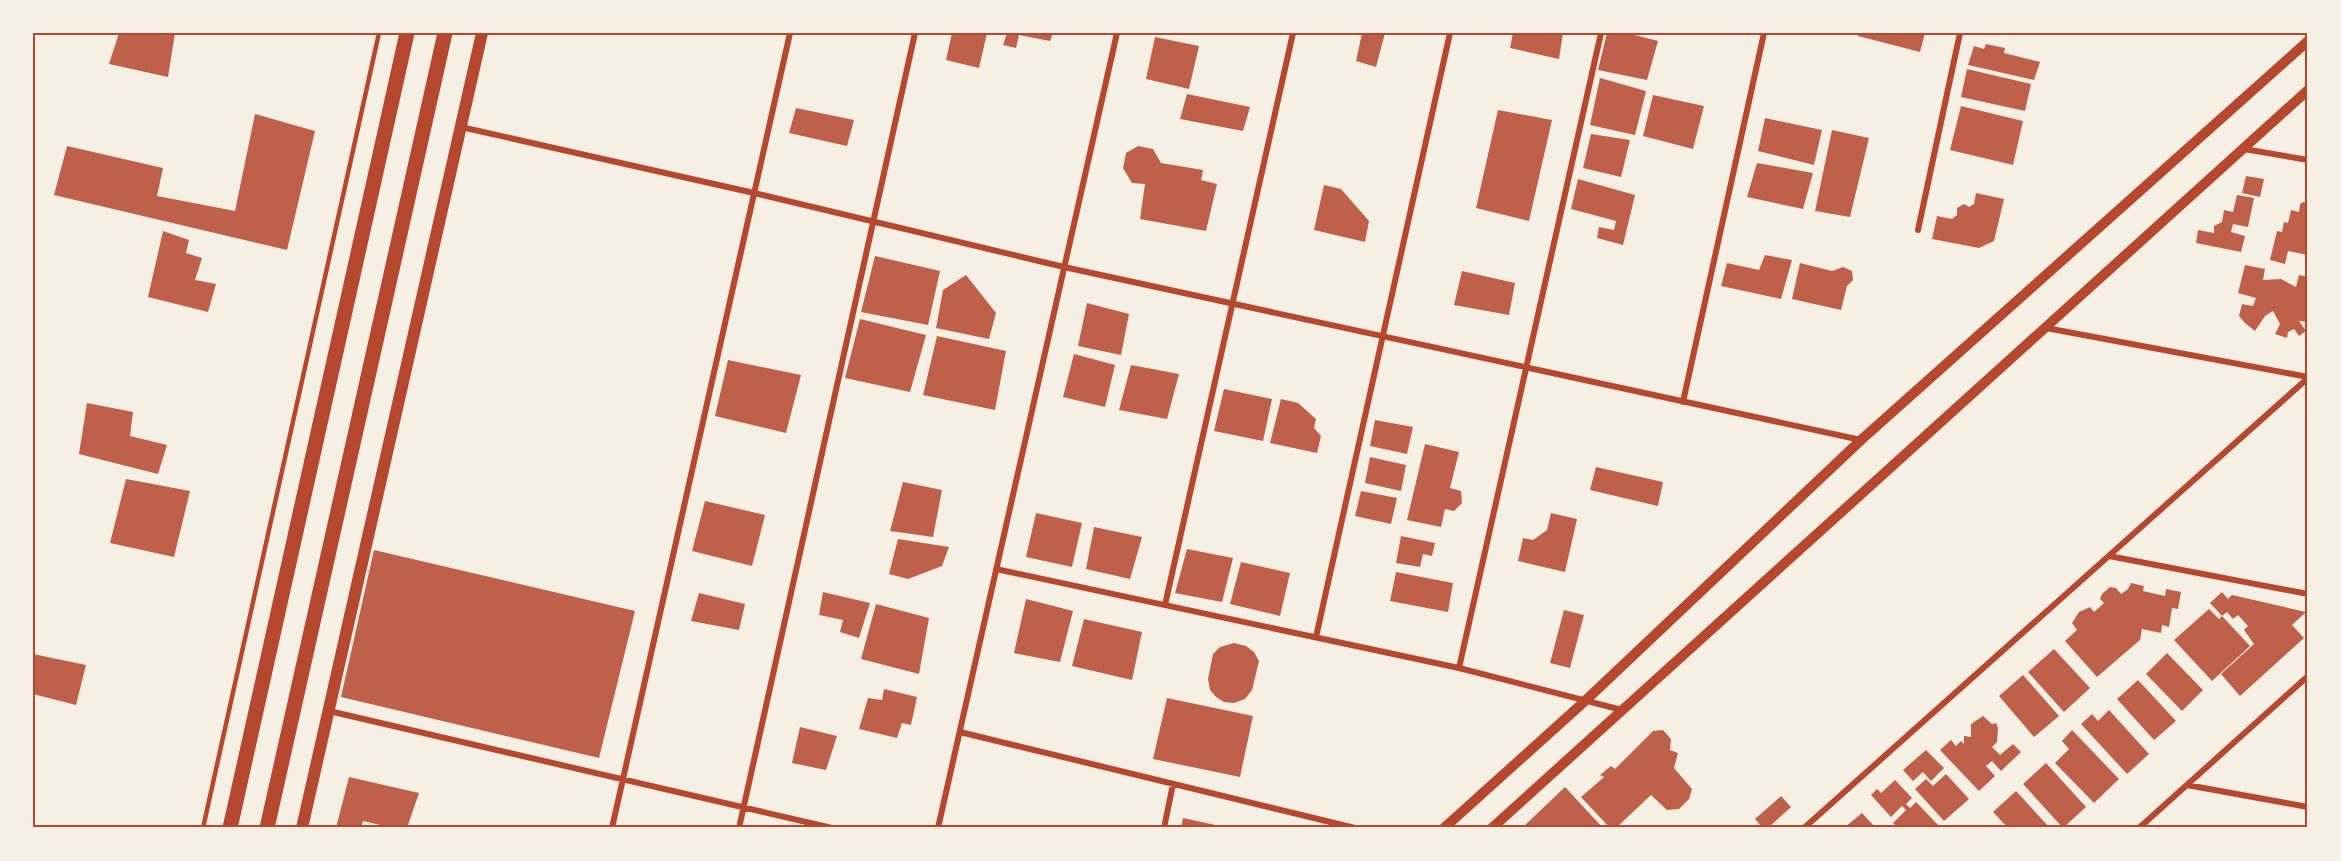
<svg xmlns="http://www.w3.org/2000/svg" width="2341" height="861" font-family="'IBM Plex Sans',sans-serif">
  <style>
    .building { fill: #bf614a }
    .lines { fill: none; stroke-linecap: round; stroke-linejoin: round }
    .service { stroke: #b5482f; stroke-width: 4.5 }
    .minor { stroke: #b5482f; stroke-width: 6 }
    .tertiary { stroke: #b5482f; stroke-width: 10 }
    .secondary { stroke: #b5482f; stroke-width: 12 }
    .primary { stroke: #b5482f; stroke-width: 15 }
    .neatline { fill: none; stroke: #b5482f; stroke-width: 2 }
  </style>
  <rect width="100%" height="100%" fill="#f6efe4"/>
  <path class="building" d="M 119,33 L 175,33 L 168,77 L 109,64 Z
    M 952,33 L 987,33 L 979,68 L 946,60 Z
    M 1007,33 L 1053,33 L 1050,41 L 1019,35 L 1016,48 L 1003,45 Z
    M 1362,33 L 1385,33 L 1376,67 L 1356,61 Z
    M 1513,33 L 1563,33 L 1559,59 L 1510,48 Z
    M 1607,33 L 1627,33 L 1658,41 L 1647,80 L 1598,70 Z
    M 1858,33 L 1925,33 L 1920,52 L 1858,36 Z
    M 1155,37 L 1199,46 L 1189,89 L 1146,79 Z
    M 1986,44 L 2005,48 L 2004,53 L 2040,62 L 2034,80 L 1968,65 L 1974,46 L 1984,49 Z
    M 1967,69 L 2031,84 L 2025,111 L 1961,97 Z
    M 1600,78 L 1646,91 L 1635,135 L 1590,125 Z
    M 1187,94 L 1250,107 L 1243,131 L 1180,119 Z
    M 1653,95 L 1704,106 L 1693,149 L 1643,136 Z
    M 1961,106 L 2023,121 L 2013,165 L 1950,150 Z
    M 796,108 L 854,120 L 847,146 L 789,133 Z
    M 1498,110 L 1552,120 L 1529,221 L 1476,208 Z
    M 255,114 L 315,131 L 287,250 L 54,195 L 67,146 L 163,168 L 157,196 L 235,211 Z
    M 1765,118 L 1822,130 L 1814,165 L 1758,151 Z
    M 1832,130 L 1869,138 L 1850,217 L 1815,211 Z
    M 1591,134 L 1630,140 L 1621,177 L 1583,168 Z
    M 1138,146 L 1153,149 L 1161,163 L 1203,170 L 1201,180 L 1217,184 L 1206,231 L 1140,219 L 1145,184 L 1132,183 L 1123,168 L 1126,153 Z
    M 1757,163 L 1813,173 L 1803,209 L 1747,197 Z
    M 2246,176 L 2264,179 L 2260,197 L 2242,193 Z
    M 1578,179 L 1635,195 L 1623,245 L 1597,238 L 1599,227 L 1614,230 L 1616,221 L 1571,209 Z
    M 1324,185 L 1341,189 L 1369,221 L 1365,242 L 1314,230 Z
    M 1976,193 L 2004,199 L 1994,241 L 1979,248 L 1932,239 L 1937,216 L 1952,219 L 1957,215 L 1957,208 L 1964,204 L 1969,207 L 1974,204 Z
    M 2237,195 L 2254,198 L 2248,227 L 2233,224 L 2231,232 L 2245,236 L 2241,252 L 2196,243 L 2198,230 L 2214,233 L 2214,226 L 2222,222 L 2224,210 L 2233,212 Z
    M 2303,202 L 2308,203 L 2307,255 L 2288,251 L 2285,264 L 2270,260 L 2277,231 L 2282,232 L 2284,222 L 2288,223 L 2291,210 L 2299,212 L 2300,204 Z
    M 163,231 L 189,240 L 186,253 L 202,258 L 195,280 L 216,284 L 208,312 L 148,297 Z
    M 1765,255 L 1792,260 L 1781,299 L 1721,286 L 1727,263 L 1759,270 Z
    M 875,256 L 940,271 L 928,325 L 861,312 Z
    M 1800,263 L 1832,271 L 1843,267 L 1852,271 L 1853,280 L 1847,286 L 1841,310 L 1792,299 Z
    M 2245,265 L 2265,269 L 2263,280 L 2281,279 L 2296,287 L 2299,275 L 2308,277 L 2308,322 L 2299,321 L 2306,331 L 2299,336 L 2294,329 L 2288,332 L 2287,338 L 2275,334 L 2280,324 L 2273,311 L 2265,316 L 2255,331 L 2245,323 L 2239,316 L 2242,304 L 2253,306 L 2256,298 L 2238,293 Z
    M 1462,271 L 1515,283 L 1509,315 L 1454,305 Z
    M 966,275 L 996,313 L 989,339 L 936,328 L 943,290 Z
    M 1087,303 L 1129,314 L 1121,355 L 1078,346 Z
    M 860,319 L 926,335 L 910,392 L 845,378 Z
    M 937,336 L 1006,351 L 995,410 L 923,395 Z
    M 1074,354 L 1115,365 L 1105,407 L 1063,397 Z
    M 728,360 L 801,375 L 786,433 L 715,416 Z
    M 1131,365 L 1179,374 L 1167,419 L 1119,410 Z
    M 1224,389 L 1272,399 L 1263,441 L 1214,431 Z
    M 1281,399 L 1298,403 L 1316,419 L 1314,428 L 1321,436 L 1317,453 L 1270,443 Z
    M 87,403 L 133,412 L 130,436 L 167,445 L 158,474 L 79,454 Z
    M 1375,420 L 1413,427 L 1407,454 L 1370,446 Z
    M 1425,444 L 1459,452 L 1450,488 L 1461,491 L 1462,503 L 1454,511 L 1445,509 L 1441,527 L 1407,520 Z
    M 1370,457 L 1406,465 L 1401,491 L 1365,483 Z
    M 1596,467 L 1663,482 L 1658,506 L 1590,490 Z
    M 126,479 L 190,491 L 174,557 L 110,543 Z
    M 903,482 L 942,490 L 933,537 L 890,531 Z
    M 1361,491 L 1397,498 L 1391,524 L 1355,516 Z
    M 705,501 L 765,515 L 752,566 L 692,551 Z
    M 1036,513 L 1082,523 L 1072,567 L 1026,557 Z
    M 1551,513 L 1577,519 L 1565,572 L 1518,561 L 1523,538 L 1533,540 L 1547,530 Z
    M 1094,527 L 1142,537 L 1130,579 L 1086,569 Z
    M 1401,536 L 1435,543 L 1432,556 L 1423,554 L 1420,567 L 1396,563 Z
    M 898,539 L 949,547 L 942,566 L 908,579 L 889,574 Z
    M 1187,549 L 1233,558 L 1222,602 L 1175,593 Z
    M 374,550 L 635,611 L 599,758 L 341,697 Z
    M 1241,562 L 1290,573 L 1280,616 L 1230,604 Z
    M 1396,572 L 1453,583 L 1448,612 L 1390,601 Z
    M 2131,583 L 2144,586 L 2143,591 L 2165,596 L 2166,589 L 2181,592 L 2178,609 L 2172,608 L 2169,627 L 2162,625 L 2161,633 L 2142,629 L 2140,640 L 2097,677 L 2065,641 L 2077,630 L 2072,623 L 2079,612 L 2090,607 L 2094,612 L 2104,603 L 2100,599 L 2102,594 L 2110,587 L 2116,588 L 2121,594 L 2128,589 Z
    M 823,592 L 870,603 L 859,638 L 840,632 L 843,620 L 819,615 Z
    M 2222,592 L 2228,599 L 2232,595 L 2306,612 L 2292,625 L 2304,638 L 2240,696 L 2221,674 L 2254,644 L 2244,630 L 2248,626 L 2238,615 L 2233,619 L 2227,612 L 2222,616 L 2210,603 Z
    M 699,593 L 745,604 L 739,630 L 691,621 Z
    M 1026,599 L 1073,611 L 1060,662 L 1014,653 Z
    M 876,604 L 929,618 L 919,674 L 861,659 Z
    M 2209,609 L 2219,619 L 2222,616 L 2250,646 L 2212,681 L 2174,640 Z
    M 1564,610 L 1584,615 L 1570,668 L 1550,663 Z
    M 1084,619 L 1142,632 L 1132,680 L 1072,666 Z
    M 1234,643 L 1246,646 L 1254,652 L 1259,661 L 1252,690 L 1245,699 L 1234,703 L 1224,702 L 1216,697 L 1210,690 L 1208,679 L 1213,654 L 1220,647 Z
    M 2054,649 L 2090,688 L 2064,712 L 2028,672 Z
    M 2167,653 L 2203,690 L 2182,711 L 2146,674 Z
    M 33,654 L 86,665 L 76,705 L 33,694 Z
    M 2023,675 L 2059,716 L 2034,737 L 1999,696 Z
    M 2138,680 L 2176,721 L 2154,740 L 2117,699 Z
    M 884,689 L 917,697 L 911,725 L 902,723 L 897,738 L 859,729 L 868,698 L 882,700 Z
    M 1167,698 L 1253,716 L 1240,777 L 1153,759 Z
    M 2109,710 L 2149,754 L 2127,774 L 2081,724 L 2092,714 L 2098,721 Z
    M 1983,716 L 1992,724 L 1996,723 L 1998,728 L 1997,742 L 1992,747 L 2000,755 L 2013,744 L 2021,752 L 2001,771 L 1992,761 L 1986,766 L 1995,776 L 1979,791 L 1940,750 L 1951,740 L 1956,746 L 1961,741 L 1964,744 L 1964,736 L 1971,737 L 1971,724 Z
    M 800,727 L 837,736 L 826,770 L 792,763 Z
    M 1663,730 L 1671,739 L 1670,750 L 1678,753 L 1674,768 L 1692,789 L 1689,799 L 1679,809 L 1667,810 L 1651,795 L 1616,828 L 1610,828 L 1581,797 L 1604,777 L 1600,775 L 1611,766 L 1615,769 L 1653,731 Z
    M 2072,730 L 2119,779 L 2094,803 L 2055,763 L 2069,749 L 2062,741 Z
    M 1926,750 L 1944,768 L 1931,781 L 1923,772 L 1913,781 L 1903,770 Z
    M 2046,763 L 2086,807 L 2063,828 L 2023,784 Z
    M 1946,774 L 1969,799 L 1944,821 L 1915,789 L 1926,779 L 1933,786 Z
    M 349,777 L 419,793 L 407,828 L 393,828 L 363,821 L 361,828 L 336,828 Z
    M 1895,780 L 1912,798 L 1906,804 L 1910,808 L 1916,802 L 1939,826 L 1937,828 L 1898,828 L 1893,823 L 1906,810 L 1902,806 L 1891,817 L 1871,795 L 1877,789 L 1881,793 Z
    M 1565,787 L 1603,828 L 1522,828 Z
    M 2016,791 L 2050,828 L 2008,828 L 1993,812 Z
    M 1781,796 L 1791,807 L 1768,828 L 1763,828 L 1755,819 Z
    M 1862,813 L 1876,828 L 1844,828 Z
    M 1183,818 L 1225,827 L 1225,828 L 1181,828 Z"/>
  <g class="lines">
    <path class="service" d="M 203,828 L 379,33"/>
    <path class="minor" d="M 461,127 L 754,193 L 1064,267 L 1861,440
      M 2244,149 L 2308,160
      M 1918,230 L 1960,33
      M 2046,328 L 2308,377
      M 1683,402 L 1764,33
      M 2109,556 L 2308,594
      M 996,569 L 1459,668 L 1622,710
      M 1165,605 L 1293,33
      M 1316,637 L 1450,33
      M 1459,668 L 1601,33
      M 329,711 L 832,828
      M 960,732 L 1355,828
      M 2187,785 L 2308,807
      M 612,828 L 790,33
      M 739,828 L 915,33
      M 938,828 L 1117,33
      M 1164,828 L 1173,784
      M 1804,828 L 2308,378
      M 2139,828 L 2308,676"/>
    <path class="tertiary" d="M 1444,828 L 1585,701 L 1861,440 L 2308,41
      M 1492,828 L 2308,90"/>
    <path class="secondary" d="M 302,828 L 482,33"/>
    <path class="primary" d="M 230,828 L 407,33
      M 267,828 L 445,33"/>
  </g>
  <rect width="2341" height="861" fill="none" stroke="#f6efe4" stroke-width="69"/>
  <rect x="34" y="34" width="2272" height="792" class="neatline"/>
</svg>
